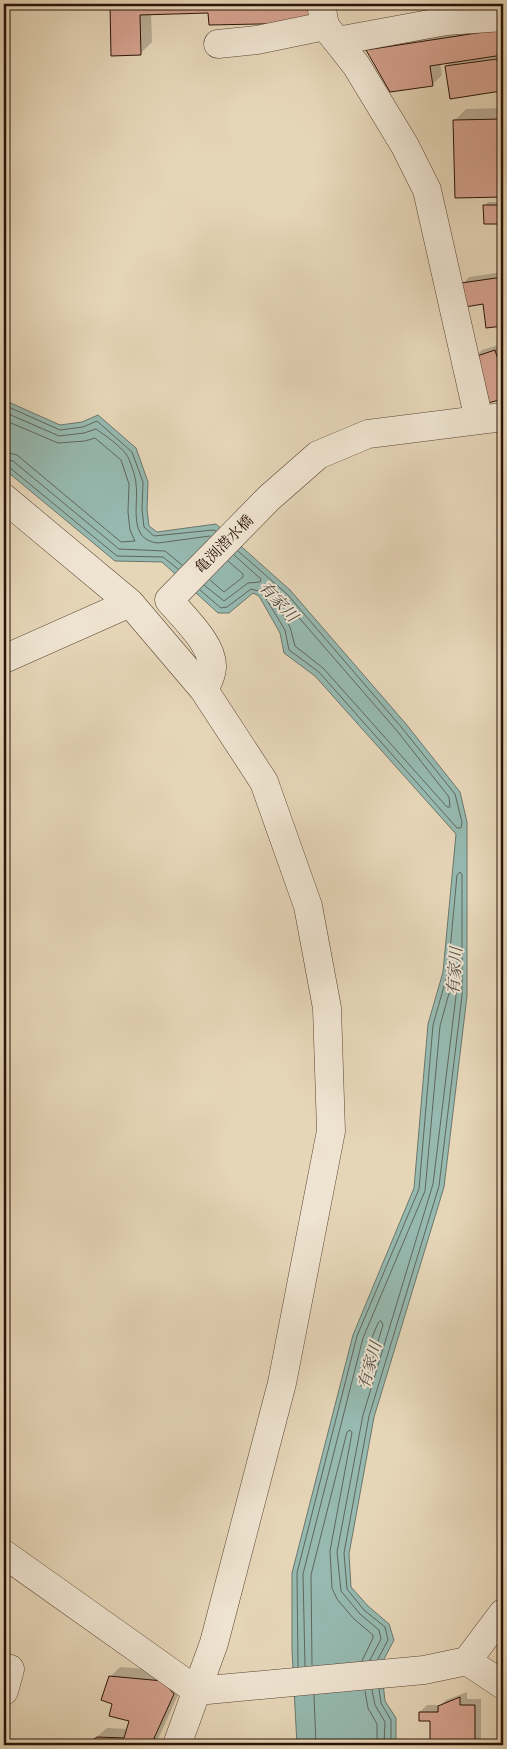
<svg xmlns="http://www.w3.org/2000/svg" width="507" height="1749" font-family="'Gentium Book Plus','Noto Serif JP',serif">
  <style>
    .water { fill: #96b9b0; stroke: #6b776c }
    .shadow { fill: #0003 }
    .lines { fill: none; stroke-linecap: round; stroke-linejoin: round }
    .shore { stroke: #60665c; stroke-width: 1 }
    .building { fill: #d5a28f; stroke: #2a1307 }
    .minor-casing { stroke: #594433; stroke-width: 29 }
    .minor { stroke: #efe4d1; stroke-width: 28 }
    .labels { text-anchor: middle; stroke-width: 4; stroke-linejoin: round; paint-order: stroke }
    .street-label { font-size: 15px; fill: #2a1307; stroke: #efe4d1 }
    .water-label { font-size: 16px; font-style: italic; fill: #504d42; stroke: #efe4d1 }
  </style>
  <rect width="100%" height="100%" fill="#e6d6b8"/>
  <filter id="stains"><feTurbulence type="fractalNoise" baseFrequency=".004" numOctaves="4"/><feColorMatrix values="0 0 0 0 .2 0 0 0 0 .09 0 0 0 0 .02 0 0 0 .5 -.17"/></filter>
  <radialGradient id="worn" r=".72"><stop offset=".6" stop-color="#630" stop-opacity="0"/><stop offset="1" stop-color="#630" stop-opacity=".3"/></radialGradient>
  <path class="water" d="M 4,400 L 60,425 L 82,422 L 98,415 L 136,448 L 148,482 L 147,509 L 149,526 L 157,532 L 216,524 L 290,590 L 406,724 L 460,792 L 467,822 L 467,996 L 444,1187 L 374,1417 L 349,1554 L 351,1587 L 368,1606 L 389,1624 L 394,1640 L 381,1665 L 385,1701 L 396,1718 L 396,1745 L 297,1745 L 292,1650 L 292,1573 L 353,1335 L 414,1188 L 428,1024 L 443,972 L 456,834 L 315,676 L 284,653 L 280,633 L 259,596 L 253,593 L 229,613 L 218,613 L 162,562 L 115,561 L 4,469 Z"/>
  <path class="shadow" d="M 111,4 L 321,4 L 210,12 L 151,13 L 152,42 L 140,54 L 112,55 Z
    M 503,21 L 503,88 L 501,90 L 451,97 L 446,67 L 451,62 L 440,63 L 442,75 L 432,85 L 367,50 L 376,41 Z
    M 503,108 L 503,195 L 456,196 L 455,120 L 466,109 Z
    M 488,202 L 503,202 L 503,223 L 485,223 L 485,206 Z
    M 503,272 L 503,324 L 487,327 L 484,303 L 463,284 L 469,277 Z
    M 502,344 L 503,348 L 503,397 L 489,401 L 475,357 L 482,350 Z
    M 120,1667 L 173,1671 L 183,1684 L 159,1737 L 151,1745 L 87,1745 L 107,1728 L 128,1729 L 131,1721 L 113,1703 L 110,1677 Z
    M 467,1692 L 467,1699 L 481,1699 L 481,1738 L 475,1745 L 453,1745 L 453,1738 L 432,1719 L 420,1712 L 427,1705 L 441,1705 L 446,1700 Z"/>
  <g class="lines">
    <path class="shore" d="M 4,405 L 60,430 L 83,427 L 97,421 L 132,452 L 143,482 L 142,509 L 144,527 L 154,536 L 213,530 L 216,531
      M 4,412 L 59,436 L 84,433 L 96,429 C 106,436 119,445 126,454 C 130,459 136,478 136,484 C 139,504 127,540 158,543 L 210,536
      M 4,420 L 58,443 L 85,441 L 95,438 L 121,460 L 129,484 L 128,512 L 130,530 L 135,541 L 121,542 L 17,455 L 4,452
      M 4,459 L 13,461 L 119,549 L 165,551 L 182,565
      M 4,465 L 9,467 L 117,556 L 163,557 L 178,569
      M 210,580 L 224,592 L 243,577 L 243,574 L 228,561
      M 204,585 L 224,601 L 248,583 L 260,582 L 261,579 L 234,555
      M 200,590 L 221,608 L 227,607 L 251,589 L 262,592 L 285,630 L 289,650 L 319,672 L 457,828 L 461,828 L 462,822 L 455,794 L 402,728 L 287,594 L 238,551
      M 272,592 L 275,592 L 282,598 L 398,732 L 449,797 L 450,807 L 447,807 L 323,668 L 295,646 L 290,627 L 271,595 Z
      M 381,1321 L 383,1325 L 365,1384 L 361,1386 L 360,1383 L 371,1340 L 378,1323 Z
      M 312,1665 L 311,1575 L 347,1432 L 350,1430 L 352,1433 L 330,1551 L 332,1588 L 337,1599 L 354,1619 L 373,1635 L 373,1638 L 362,1661
      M 305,1666 L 303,1574 L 363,1338 L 425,1191 L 440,1026 L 451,986 L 454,984 L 456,986 L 456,996 L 433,1184 L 363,1415 L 337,1552 L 341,1591 L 360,1614 L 379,1630 L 381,1639 L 370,1660
      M 298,1667 L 297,1573 L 357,1336 L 419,1189 L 433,1025 L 448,972 L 457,875 L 460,872 L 462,875 L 462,996 L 439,1186 L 369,1416 L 344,1553 L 347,1589 L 364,1610 L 385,1627 L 388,1640 L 378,1659
      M 379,1689 L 381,1703 L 391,1720 L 391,1745
      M 372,1690 L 375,1705 L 385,1722 L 384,1745
      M 365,1691 L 368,1708 L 377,1724 L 377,1745
      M 314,1695 L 316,1745"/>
  </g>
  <path class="building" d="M 110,4 L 308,4 L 311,23 L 209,25 L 208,13 L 140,15 L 141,55 L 111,56 Z
    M 503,29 L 503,55 L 430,66 L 433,86 L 390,92 L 366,50 Z
    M 497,59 L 501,91 L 450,99 L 445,66 Z
    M 503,119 L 503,197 L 455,198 L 453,120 Z
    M 483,205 L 503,205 L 503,224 L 484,224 Z
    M 503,277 L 503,326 L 486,328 L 483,304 L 465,307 L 461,283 Z
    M 495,350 L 503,376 L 503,399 L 488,403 L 474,357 Z
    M 109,1676 L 163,1681 L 174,1694 L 151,1745 L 85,1745 L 97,1737 L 124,1738 L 129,1721 L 109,1716 L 112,1704 L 101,1700 Z
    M 460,1697 L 460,1705 L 475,1705 L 475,1745 L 452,1745 L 452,1740 L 430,1740 L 430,1721 L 419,1721 L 419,1712 L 438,1712 L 438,1706 Z"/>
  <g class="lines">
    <g class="minor-casing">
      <path id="minor" d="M 321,4 L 325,26 L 356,65 L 405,146 L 427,190 L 479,420
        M 337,41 L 446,21 L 503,17
        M 218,44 L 257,40 L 325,26
        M 4,498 L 130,603 L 204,690 L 264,782 L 308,906 L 327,1008 L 331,1131 L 282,1383 L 214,1643 L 177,1745
        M 4,659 L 130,603
        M 204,690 C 207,684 212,675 212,668 C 214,645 183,617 169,600 L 269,498 L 318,455 L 368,434 L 503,417
        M 4,1554 L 197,1691 L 424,1670 L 467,1661 L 503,1613
        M 467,1661 L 503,1685
        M 4,1667 L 10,1669 L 4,1691"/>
    </g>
    <use href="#minor" class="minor"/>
  </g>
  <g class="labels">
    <g class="street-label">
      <text transform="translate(224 544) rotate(-45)" y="5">亀渕潜水橋</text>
    </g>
    <g class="water-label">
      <text transform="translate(279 601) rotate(47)" y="6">有家川</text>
      <text transform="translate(454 971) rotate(-86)" y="6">有家川</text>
      <text transform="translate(369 1365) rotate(-74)" y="6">有家川</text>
    </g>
  </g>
  <rect width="507" height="1749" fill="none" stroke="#e6d6b8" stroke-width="20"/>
  <rect x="5" y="5" width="497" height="1739" fill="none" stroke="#2a1307" stroke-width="2.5"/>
  <rect x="10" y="10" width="487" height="1729" fill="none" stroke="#2a1307"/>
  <rect width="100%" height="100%" filter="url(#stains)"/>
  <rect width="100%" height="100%" fill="url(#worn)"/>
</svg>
